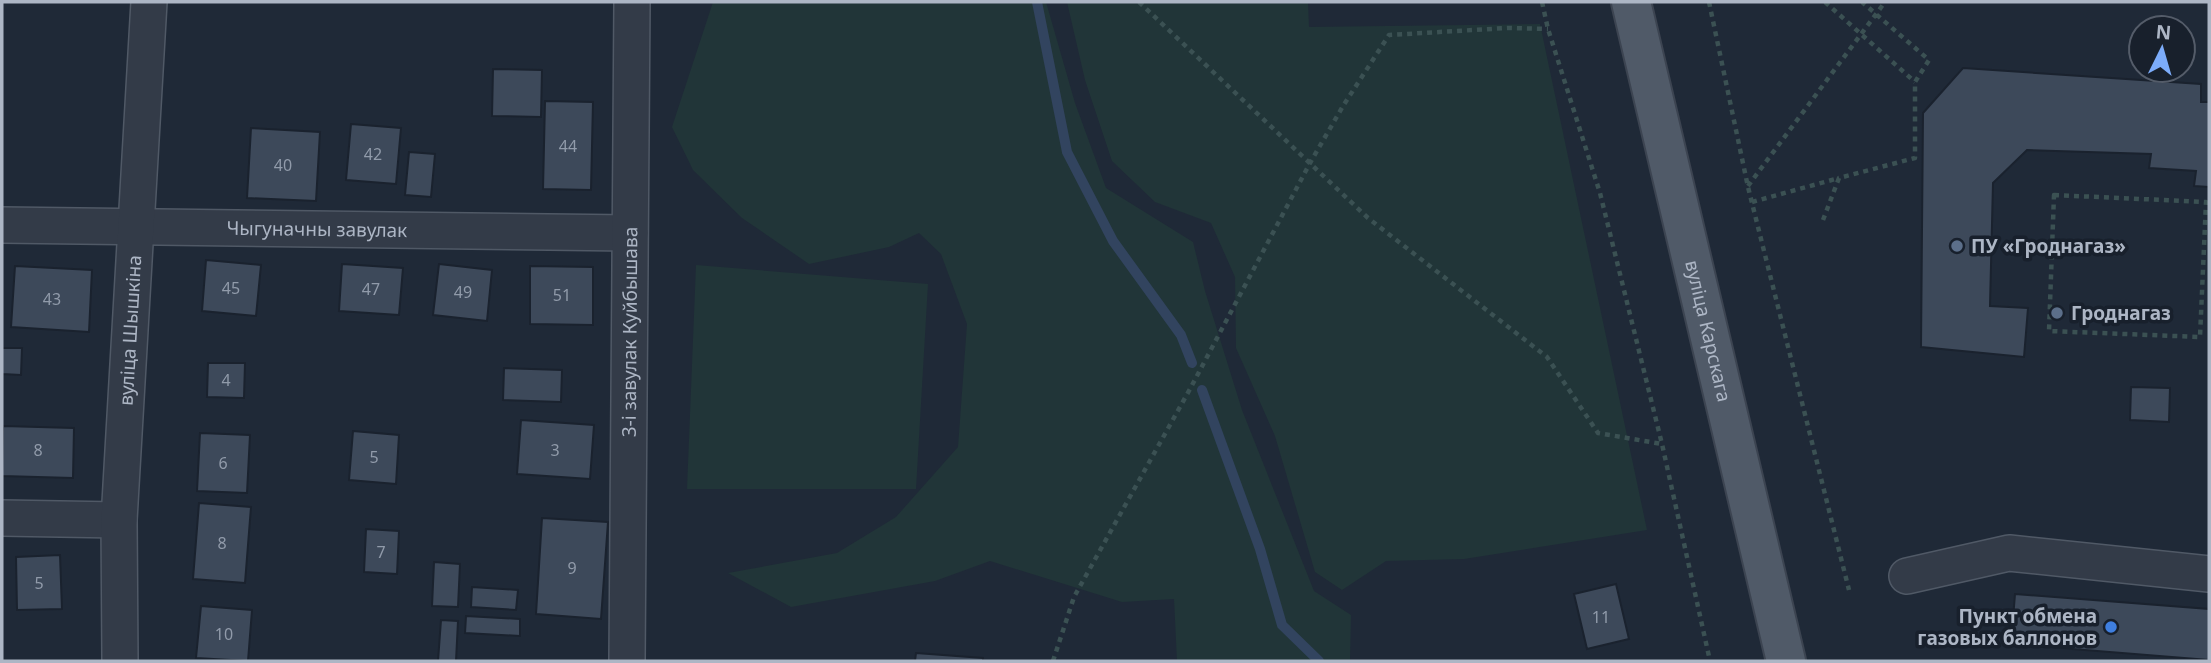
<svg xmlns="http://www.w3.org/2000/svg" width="2211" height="663" font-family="'Noto Sans',sans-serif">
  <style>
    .green { fill: #213538 }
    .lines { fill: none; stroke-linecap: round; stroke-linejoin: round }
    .stream { stroke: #32445f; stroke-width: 10 }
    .building { fill: #3d495a; stroke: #1a222e; stroke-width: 2 }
    .minor-casing { stroke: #505966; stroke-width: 38 }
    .major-casing { stroke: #3c4451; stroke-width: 42 }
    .path { stroke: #3b5153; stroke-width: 4.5; stroke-dasharray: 5 5; stroke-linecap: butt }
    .minor { stroke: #333b48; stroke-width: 35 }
    .major { stroke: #505a68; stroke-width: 38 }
    .service-dot { fill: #5c6f8a; stroke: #18202c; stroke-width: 2.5 }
    .shop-dot { fill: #3f7fe0; stroke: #18202c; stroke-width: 2.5 }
    .labels { text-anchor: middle; stroke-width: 7; stroke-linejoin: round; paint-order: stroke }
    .number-label { font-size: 16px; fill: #919baa }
    .street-label { font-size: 19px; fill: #adb6c5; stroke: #18202c }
    .poi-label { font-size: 19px; font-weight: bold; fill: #adb6c5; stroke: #18202c; text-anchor: start }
  </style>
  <rect width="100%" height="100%" fill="#1f2937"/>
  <path class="green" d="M 713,2 L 1046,2 L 1075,103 L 1106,188 L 1193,242 L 1205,291 L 1242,410 L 1314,591 L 1351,615 L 1350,661 L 1177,661 L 1174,599 L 1122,602 L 990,561 L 935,581 L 791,607 L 728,573 L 837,553 L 896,517 L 958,447 L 967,324 L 941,254 L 919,233 L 889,247 L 809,264 L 742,218 L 693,170 L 672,127 Z
    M 1067,2 L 1308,2 L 1309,27 L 1540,24 L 1647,530 L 1464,559 L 1386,561 L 1342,590 L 1315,572 L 1275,436 L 1236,348 L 1235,277 L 1211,223 L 1155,202 L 1112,161 L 1085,80 Z
    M 696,265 L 928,284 L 916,489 L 687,489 Z"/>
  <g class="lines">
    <path class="stream" d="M 1037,2 L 1067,152 L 1113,241 L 1181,335 L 1192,363
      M 1202,390 L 1260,549 L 1282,625 L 1319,661"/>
  </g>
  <path class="building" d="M 1963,68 L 2201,84 L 2201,102 L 2209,102 L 2209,187 L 2194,186 L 2196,171 L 2149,168 L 2151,154 L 2027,150 L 1993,183 L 1990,306 L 2028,308 L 2024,357 L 1921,347 L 1923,113 Z
    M 493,69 L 542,70 L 541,117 L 492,116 Z
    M 545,101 L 593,102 L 591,190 L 543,189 Z
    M 351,124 L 401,128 L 396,184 L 346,180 Z
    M 251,128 L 320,132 L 316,201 L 247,198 Z
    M 409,152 L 435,154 L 431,197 L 405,195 Z
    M 206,260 L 261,265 L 256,316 L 202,311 Z
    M 342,264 L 403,268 L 399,315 L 339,311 Z
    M 439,264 L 492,270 L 487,321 L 433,315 Z
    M 15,266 L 92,270 L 89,332 L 11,327 Z
    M 530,266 L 593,267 L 593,325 L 530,324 Z
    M 2,348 L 22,348 L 21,375 L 2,374 Z
    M 208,363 L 245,363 L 244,398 L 207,397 Z
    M 504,368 L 562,370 L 561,402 L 503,400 Z
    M 2131,387 L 2170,388 L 2169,422 L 2130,420 Z
    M 521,420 L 594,425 L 590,479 L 517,474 Z
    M 3,426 L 74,428 L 73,478 L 2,476 Z
    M 353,431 L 399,435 L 396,484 L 349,480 Z
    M 200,433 L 250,435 L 247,493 L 197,491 Z
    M 199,503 L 251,507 L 245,583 L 193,579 Z
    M 542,518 L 608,522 L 601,619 L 536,614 Z
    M 366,529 L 399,531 L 397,574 L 364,572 Z
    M 60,555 L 62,609 L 17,610 L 16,557 Z
    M 434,562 L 460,564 L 458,607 L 432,606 Z
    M 1616,584 L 1629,639 L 1587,649 L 1574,594 Z
    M 472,587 L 518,590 L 516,610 L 471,607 Z
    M 2015,594 L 2209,609 L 2209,660 L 2011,644 Z
    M 201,606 L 252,610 L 248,661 L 196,658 Z
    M 466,616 L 520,619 L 520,636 L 465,633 Z
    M 441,620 L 458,621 L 456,661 L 438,661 Z
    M 916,653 L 983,658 L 983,661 L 915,661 Z"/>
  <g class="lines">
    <g class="minor-casing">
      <g id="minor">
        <path id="s1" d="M 2,225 L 630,233"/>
        <path d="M 2,518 L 119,520"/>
        <path d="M 1907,576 L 2009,553 L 2209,574"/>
        <path id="s2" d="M 120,661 L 119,520 L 149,2"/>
        <path id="s3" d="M 627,661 L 632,2"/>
      </g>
    </g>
    <g class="major-casing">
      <g id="major">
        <path id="s4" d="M 1631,2 L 1786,661"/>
      </g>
    </g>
    <path class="path" d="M 1139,2 L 1368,218 L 1547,357 L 1598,433 L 1662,444
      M 1542,2 L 1548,29 L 1600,193 L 1662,444 L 1710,661
      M 1709,2 L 1748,187 L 1849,590
      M 1825,2 L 1915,82
      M 1748,186 L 1885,2
      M 2054,195 L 2206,202 L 2200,337 L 2049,331 Z
      M 1752,202 L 1839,178
      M 1823,220 L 1839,178 L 1915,158 L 1915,82 L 1929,60 L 1862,2
      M 1053,661 L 1074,597 L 1190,389 L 1310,163 L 1343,106 L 1389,35 L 1507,28 L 1548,29"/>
    <use href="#minor" class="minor"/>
    <use href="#major" class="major"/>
  </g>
  <g class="service-dot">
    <circle cx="1957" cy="246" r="7"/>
    <circle cx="2057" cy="313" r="7"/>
  </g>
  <circle class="shop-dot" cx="2111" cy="627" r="7"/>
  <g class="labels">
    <g class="number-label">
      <text x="568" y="152">44</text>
      <text x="373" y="160">42</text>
      <text x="283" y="171">40</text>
      <text x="231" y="294">45</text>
      <text x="371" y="295">47</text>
      <text x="463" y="298">49</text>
      <text x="562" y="301">51</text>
      <text x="52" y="305">43</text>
      <text x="226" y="386">4</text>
      <text x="38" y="456">8</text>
      <text x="555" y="456">3</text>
      <text x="374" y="463">5</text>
      <text x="223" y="469">6</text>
      <text x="222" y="549">8</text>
      <text x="381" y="558">7</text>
      <text x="572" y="574">9</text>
      <text x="39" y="589">5</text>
      <text x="1601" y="623">11</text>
      <text x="224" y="640">10</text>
    </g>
    <g class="street-label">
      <text dy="7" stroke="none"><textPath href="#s1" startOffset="315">Чыгуначны завулак</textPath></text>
      <text dy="7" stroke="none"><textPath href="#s2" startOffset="331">вуліца Шышкіна</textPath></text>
      <text dy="7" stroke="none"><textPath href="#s3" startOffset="329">3-і завулак Куйбышава</textPath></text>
      <text dy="7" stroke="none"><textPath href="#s4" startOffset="338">вуліца Карскага</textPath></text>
    </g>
    <g class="poi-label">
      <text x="1971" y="253">ПУ «Гроднагаз»</text>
      <text x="2071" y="320">Гроднагаз</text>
      <text x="2097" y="623" text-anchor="end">Пункт обмена<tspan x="2097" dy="22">газовых баллонов</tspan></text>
    </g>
  </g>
  <rect width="2211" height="663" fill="none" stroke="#adb6c5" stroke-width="7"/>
  <g transform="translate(2162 49) rotate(5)"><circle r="33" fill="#18202c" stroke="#545c69" stroke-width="2"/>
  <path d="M0-5L12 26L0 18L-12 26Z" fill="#7cacfa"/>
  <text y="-10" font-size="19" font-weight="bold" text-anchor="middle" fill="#adb6c5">N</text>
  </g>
</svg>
